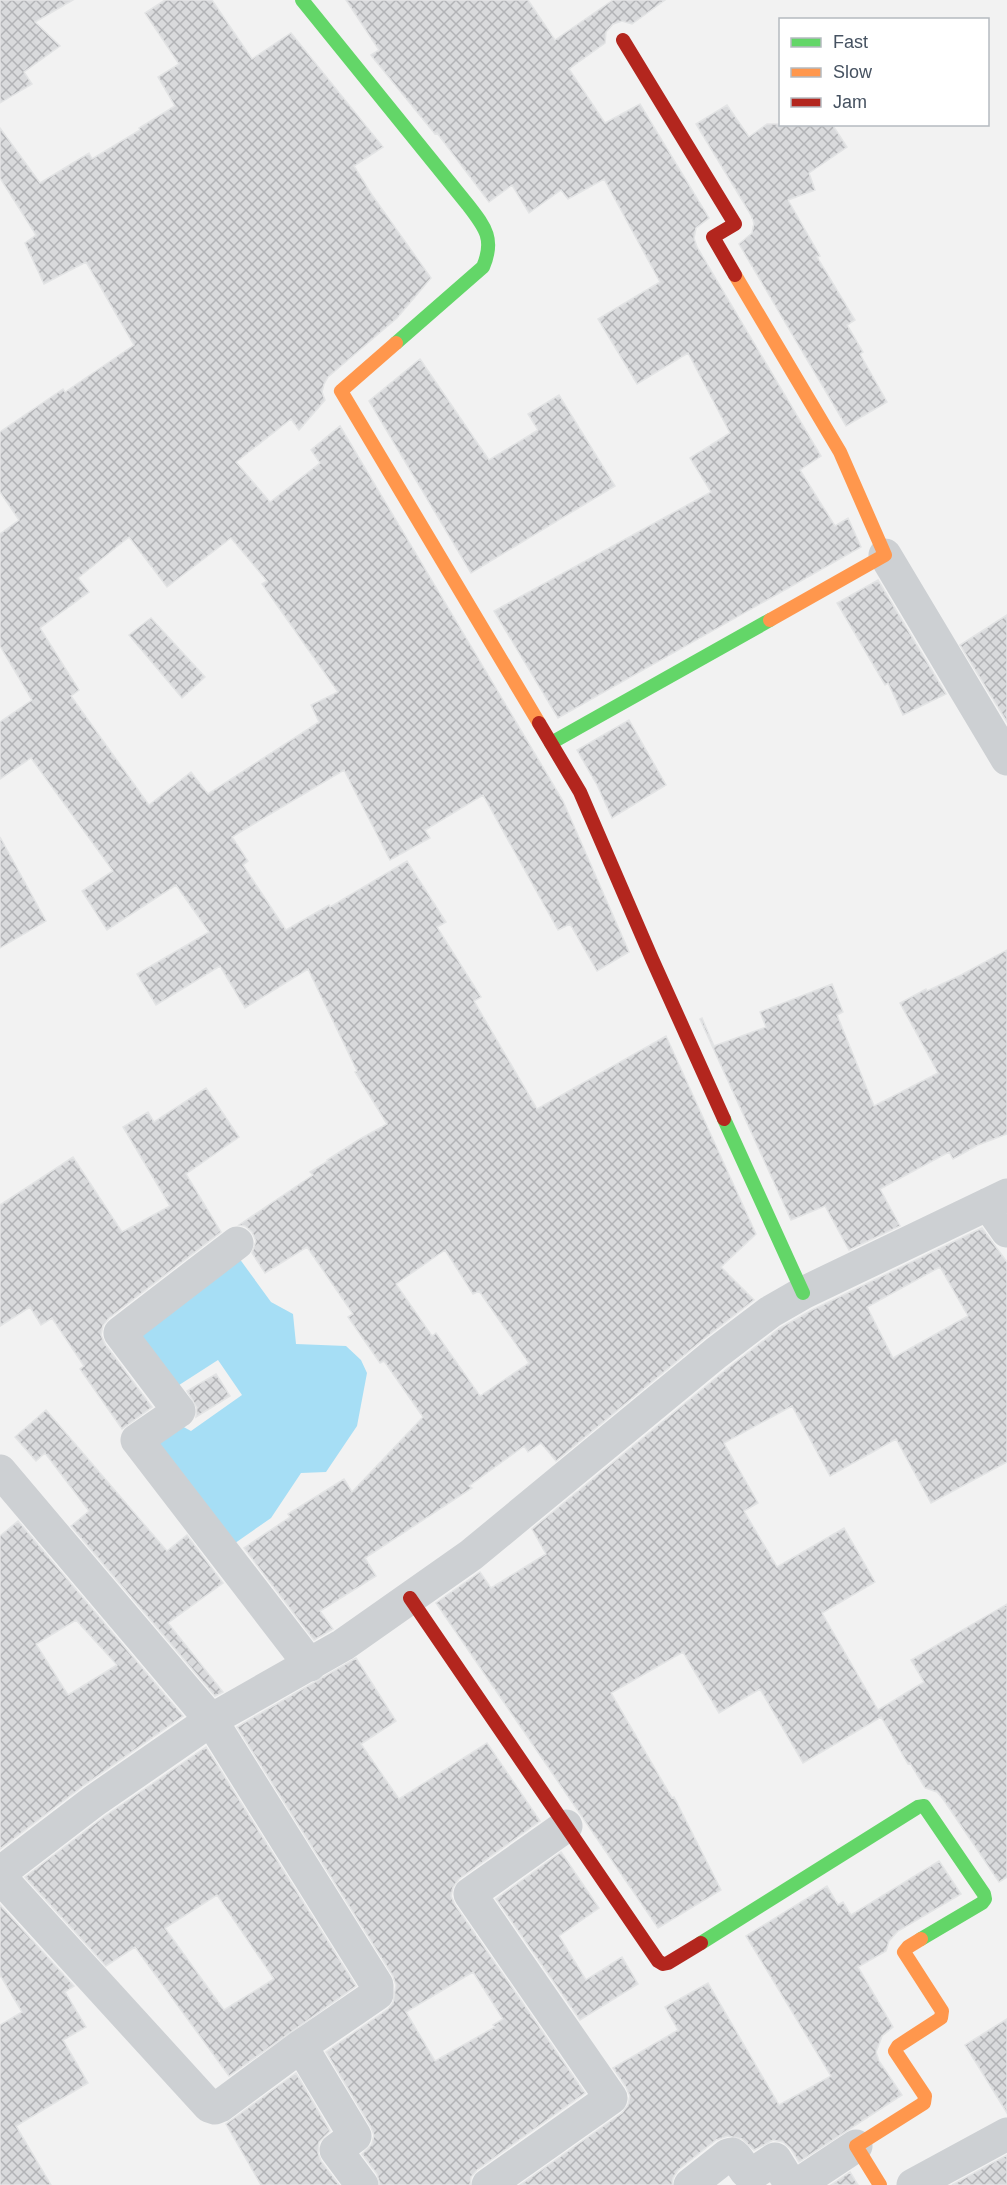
<svg xmlns="http://www.w3.org/2000/svg" width="1007" height="2185" font-family="Arial,sans-serif">
  <style>
    .water { fill: #a6def5 }
    .building { fill: url(#building-cross-hatch); stroke: #e3e4e5; stroke-width: 1.5; fill-rule: evenodd }
    .lines { fill: none; stroke-linecap: round; stroke-linejoin: round }
    .street { stroke: #cdd0d3; stroke-width: 33 }
    .fast { stroke: #63d668; stroke-width: 14 }
    .slow { stroke: #ff974d; stroke-width: 14 }
    .jam { stroke: #b3261e; stroke-width: 14 }
  </style>
  <defs>
    <pattern id="building-cross-hatch" width="8" height="8" patternUnits="userSpaceOnUse" patternTransform="scale(1.5)"><rect width="8" height="8" fill="#d9dadc"/><path d="M0 0l8 8M0 8l8-8" fill="none" stroke="#b2b3b6"/></pattern>
  </defs>
  <rect width="100%" height="100%" fill="#f2f2f2"/>
  <path class="water" d="M 239,1258 L 271,1302 L 293,1314 L 296,1344 L 346,1346 L 361,1360 L 367,1373 L 357,1426 L 326,1472 L 301,1473 L 271,1518 L 228,1548 L 150,1442 L 178,1424 L 191,1431 L 242,1395 L 218,1360 L 176,1387 L 135,1332 Z"/>
  <path class="building" d="M 0,0 L 73,0 L 35,22 L 60,46 L 24,72 L 32,84 L 0,103 Z
    M 165,0 L 212,0 L 252,59 L 291,33 L 383,147 L 354,166 L 372,195 L 431,278 L 397,318 L 328,377 L 324,384 L 322,392 L 325,400 L 299,430 L 291,419 L 236,462 L 270,502 L 320,463 L 311,450 L 340,426 L 563,801 L 629,952 L 597,971 L 570,924 L 558,930 L 483,795 L 425,830 L 430,838 L 390,860 L 344,770 L 232,837 L 248,861 L 243,865 L 286,930 L 329,905 L 330,907 L 407,861 L 446,922 L 437,927 L 481,997 L 474,1001 L 537,1109 L 666,1036 L 756,1234 L 721,1267 L 754,1300 L 705,1338 L 556,1461 L 541,1443 L 528,1452 L 524,1446 L 469,1486 L 472,1488 L 365,1558 L 376,1576 L 320,1611 L 333,1629 L 314,1640 L 244,1548 L 290,1517 L 288,1514 L 344,1479 L 352,1492 L 423,1417 L 384,1361 L 380,1363 L 348,1317 L 353,1314 L 307,1247 L 265,1273 L 252,1253 L 256,1241 L 252,1232 L 245,1226 L 239,1225 L 313,1175 L 310,1172 L 328,1161 L 327,1160 L 360,1139 L 387,1124 L 355,1072 L 357,1071 L 308,969 L 245,1008 L 220,966 L 156,1005 L 137,974 L 209,932 L 176,885 L 107,930 L 82,891 L 113,871 L 31,758 L 0,779 L 0,722 L 32,700 L 0,646 L 0,534 L 19,520 L 0,492 L 0,432 L 63,389 L 65,392 L 134,345 L 86,262 L 44,284 L 25,243 L 36,235 L 0,178 L 0,128 L 40,183 L 89,153 L 92,159 L 140,130 L 139,128 L 175,106 L 158,77 L 179,64 L 145,13 ZM 129,537 L 167,587 L 231,538 L 267,581 L 262,584 L 338,692 L 311,705 L 319,722 L 208,794 L 191,772 L 149,805 L 71,696 L 79,690 L 40,628 L 89,592 L 78,578 ZM 445,1250 L 473,1294 L 479,1291 L 529,1363 L 480,1396 L 436,1333 L 432,1336 L 396,1284 Z
    M 346,0 L 528,0 L 555,40 L 613,0 L 665,0 L 632,24 L 622,21 L 613,24 L 606,32 L 605,43 L 569,69 L 605,123 L 640,104 L 709,218 L 696,228 L 694,238 L 697,247 L 821,456 L 800,470 L 835,526 L 848,518 L 861,547 L 558,718 L 494,611 L 711,492 L 690,458 L 730,433 L 688,353 L 637,384 L 598,319 L 660,282 L 604,179 L 568,199 L 561,190 L 529,213 L 512,185 L 489,202 L 437,133 L 435,134 L 374,59 L 371,55 L 379,50 Z
    M 727,105 L 749,137 L 767,124 L 832,124 L 847,147 L 809,173 L 815,190 L 788,200 L 820,256 L 817,257 L 855,320 L 847,325 L 863,352 L 860,354 L 887,402 L 846,426 L 739,244 L 752,233 L 754,223 L 751,215 L 696,124 Z
    M 420,359 L 489,460 L 538,430 L 528,414 L 559,395 L 615,486 L 471,573 L 369,401 Z
    M 878,580 L 946,694 L 903,715 L 888,683 L 885,685 L 837,603 Z
    M 1007,615 L 1007,722 L 960,645 Z
    M 151,618 L 205,677 L 182,698 L 129,635 Z
    M 629,720 L 666,785 L 612,818 L 597,785 L 577,750 Z
    M 0,837 L 46,921 L 0,948 Z
    M 1007,950 L 1007,1134 L 978,1145 L 953,1159 L 949,1152 L 880,1189 L 900,1226 L 849,1250 L 825,1206 L 791,1220 L 700,1019 L 702,1018 L 714,1046 L 766,1027 L 760,1012 L 832,984 L 843,1012 L 837,1015 L 874,1106 L 938,1073 L 900,1003 L 926,989 L 927,991 L 961,975 Z
    M 206,1088 L 239,1137 L 186,1174 L 221,1232 L 109,1318 L 103,1325 L 101,1335 L 105,1344 L 152,1407 L 122,1429 L 80,1369 L 84,1366 L 52,1318 L 41,1325 L 30,1307 L 0,1326 L 0,1205 L 73,1157 L 122,1232 L 170,1206 L 123,1127 L 148,1112 L 154,1122 Z
    M 982,1228 L 1007,1262 L 1007,1462 L 931,1503 L 896,1439 L 830,1476 L 792,1406 L 724,1443 L 758,1503 L 744,1511 L 777,1567 L 844,1528 L 875,1582 L 822,1613 L 878,1710 L 924,1682 L 911,1660 L 1007,1604 L 1007,1877 L 999,1882 L 943,1799 L 937,1792 L 925,1788 L 910,1763 L 908,1764 L 881,1717 L 803,1763 L 760,1689 L 719,1713 L 683,1652 L 611,1693 L 672,1798 L 674,1797 L 721,1890 L 658,1928 L 436,1603 L 480,1572 L 491,1588 L 546,1554 L 532,1529 L 728,1368 L 780,1328 L 812,1310 ZM 940,1267 L 968,1316 L 893,1358 L 867,1307 Z
    M 216,1374 L 230,1396 L 196,1417 L 197,1408 L 187,1391 Z
    M 46,1410 L 167,1551 L 187,1535 L 223,1583 L 168,1623 L 223,1692 L 215,1696 L 71,1526 L 89,1511 L 45,1453 L 36,1461 L 15,1437 Z
    M 18,1521 L 183,1716 L 83,1786 L 0,1849 L 0,1536 ZM 76,1620 L 117,1665 L 68,1695 L 36,1644 Z
    M 356,1658 L 396,1721 L 361,1744 L 399,1799 L 487,1743 L 540,1821 L 459,1879 L 453,1887 L 451,1896 L 455,1905 L 585,2093 L 477,2170 L 471,2177 L 470,2185 L 380,2185 L 377,2174 L 362,2154 L 372,2144 L 374,2135 L 371,2127 L 326,2052 L 388,2009 L 393,2003 L 396,1985 L 393,1976 L 237,1727 ZM 473,1972 L 503,2019 L 493,2025 L 495,2027 L 435,2061 L 406,2012 Z
    M 206,1747 L 356,1986 L 229,2076 L 135,1947 L 106,1966 L 25,1877 L 105,1816 ZM 217,1895 L 274,1979 L 224,2010 L 165,1928 Z
    M 561,1852 L 599,1908 L 559,1936 L 586,1980 L 622,1957 L 638,1984 L 580,2020 L 496,1899 Z
    M 939,1861 L 961,1894 L 898,1931 L 889,1941 L 886,1951 L 858,1967 L 893,2027 L 882,2036 L 876,2052 L 879,2061 L 902,2095 L 799,2162 L 791,2149 L 783,2142 L 773,2140 L 754,2150 L 742,2139 L 728,2136 L 716,2140 L 678,2170 L 673,2178 L 672,2185 L 520,2185 L 622,2113 L 628,2105 L 630,2096 L 626,2087 L 613,2068 L 678,2030 L 665,2007 L 708,1983 L 779,2105 L 831,2076 L 746,1936 L 827,1886 L 838,1905 L 843,1902 L 851,1915 Z
    M 0,1905 L 74,1986 L 65,1992 L 86,2027 L 63,2040 L 88,2083 L 16,2126 L 51,2185 L 0,2185 L 0,2025 L 22,2012 L 0,1975 Z
    M 1007,2019 L 1007,2113 L 965,2045 Z
    M 296,2073 L 330,2131 L 319,2142 L 318,2153 L 321,2161 L 339,2185 L 261,2185 L 226,2124 Z
    M 1007,2155 L 1007,2185 L 952,2185 Z
    M 850,2172 L 858,2185 L 831,2185 Z"/>
  <g class="lines">
    <path class="street" d="M 885,555 L 1007,759
      M 988,1204 L 1007,1231
      M 237,1243 L 120,1333 L 179,1411 L 137,1440 L 310,1665
      M 0,1471 L 211,1720 L 377,1985 L 377,1994 L 301,2046 L 355,2136 L 336,2150 L 362,2185
      M 0,1873 L 94,1801 L 211,1720 L 343,1645 L 471,1555 L 716,1353 L 770,1312 L 803,1293 L 1007,1195
      M 0,1877 L 209,2106 L 215,2108 L 220,2106 L 301,2046
      M 488,2185 L 611,2098 L 470,1894 L 566,1826
      M 690,2185 L 728,2155 L 732,2154 C 741,2159 742,2171 751,2175 L 775,2159 L 791,2185
      M 797,2185 L 856,2146
      M 913,2185 L 1007,2134"/>
    <path class="fast" d="M 302,0 L 468,205 C 485,227 495,239 483,267 L 396,343
      M 551,743 L 770,620
      M 724,1119 L 803,1293
      M 701,1943 L 918,1807 L 924,1806 L 984,1894 L 985,1899 L 982,1903 L 921,1939"/>
    <path class="slow" d="M 735,275 L 840,452 L 885,555 L 770,620
      M 396,343 L 341,391 L 539,723
      M 880,2185 L 856,2146 L 924,2103 L 925,2096 L 895,2051 L 898,2046 L 941,2018 L 942,2011 L 904,1952 L 908,1947 L 921,1939"/>
    <path class="jam" d="M 623,40 L 735,224 L 713,237 L 735,275
      M 539,723 L 580,792 L 652,959 L 724,1119
      M 410,1598 L 658,1961 L 663,1964 L 668,1963 L 701,1943"/>
  </g>
  <rect x="779" y="18" width="210" height="108" fill="#ffffff" stroke="#b5bac0" stroke-width="1.5"/>
  <rect x="791" y="38" width="30" height="9" fill="#63d668" stroke="#b5bac0" stroke-width="1.5"/>
  <text x="833" y="48" font-size="18" fill="#465261">Fast</text>
  <rect x="791" y="68" width="30" height="9" fill="#ff974d" stroke="#b5bac0" stroke-width="1.5"/>
  <text x="833" y="78" font-size="18" fill="#465261">Slow</text>
  <rect x="791" y="98" width="30" height="9" fill="#b3261e" stroke="#b5bac0" stroke-width="1.5"/>
  <text x="833" y="108" font-size="18" fill="#465261">Jam</text>
</svg>
